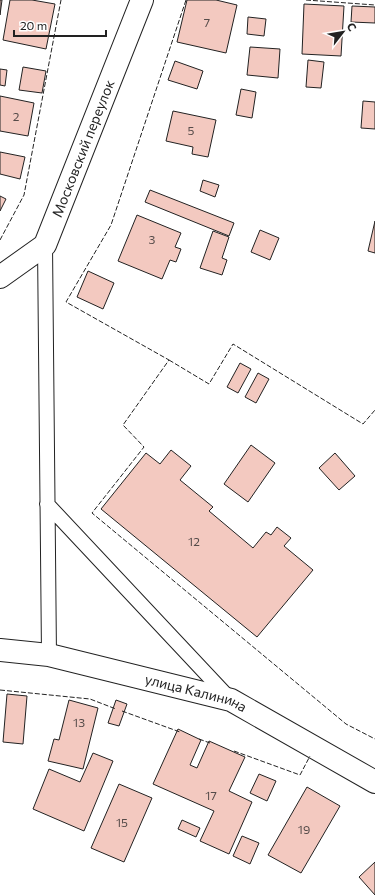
<svg xmlns="http://www.w3.org/2000/svg" width="375" height="896" font-family="Commissioner,sans-serif">
  <style>
    .building { fill: #f3c9c0; stroke: #222 }
    .lines { fill: none; stroke-linecap: round; stroke-linejoin: round }
    .service-casing { stroke: #222; stroke-width: 16 }
    .minor-casing { stroke: #222; stroke-width: 24 }
    .service { stroke: #fff; stroke-width: 14 }
    .minor { stroke: #fff; stroke-width: 22 }
    .fence { stroke: #222; stroke-width: 1; stroke-dasharray: 5 2; stroke-linecap: butt }
    .labels { text-anchor: middle; stroke-width: 3; stroke-linejoin: round; paint-order: stroke }
    .number-label { font-size: 12px; fill: #564c4a }
    .street-label { font-size: 14px; fill: #222; stroke: #fff }
  </style>
  <rect width="100%" height="100%" fill="#fff"/>
  <path class="building" d="M 0,0 L 2,0 L 0,15 Z
    M 10,0 L 32,0 L 55,4 L 46,49 L 3,40 Z
    M 187,0 L 216,0 L 237,5 L 226,53 L 177,42 Z
    M 304,4 L 344,6 L 341,56 L 302,54 Z
    M 352,6 L 375,7 L 375,23 L 351,22 Z
    M 248,17 L 266,19 L 264,36 L 247,34 Z
    M 250,47 L 280,49 L 278,78 L 247,75 Z
    M 308,60 L 324,62 L 321,88 L 306,87 Z
    M 175,61 L 203,71 L 197,89 L 168,80 Z
    M 23,67 L 46,71 L 42,93 L 19,90 Z
    M 0,69 L 7,70 L 5,86 L 0,85 Z
    M 241,89 L 256,92 L 252,118 L 236,115 Z
    M 0,96 L 34,103 L 28,136 L 0,131 Z
    M 363,101 L 375,102 L 375,129 L 361,128 Z
    M 173,111 L 216,120 L 208,157 L 192,154 L 193,147 L 166,141 Z
    M 0,152 L 25,157 L 20,179 L 0,174 Z
    M 203,180 L 219,185 L 215,197 L 200,191 Z
    M 150,190 L 234,223 L 229,236 L 145,202 Z
    M 0,196 L 6,199 L 0,211 Z
    M 137,215 L 181,233 L 175,247 L 181,249 L 176,262 L 170,260 L 162,279 L 118,261 Z
    M 375,221 L 375,253 L 368,251 Z
    M 260,230 L 279,238 L 270,260 L 251,252 Z
    M 213,231 L 229,237 L 222,258 L 227,260 L 222,275 L 200,268 Z
    M 88,271 L 114,283 L 103,309 L 77,297 Z
    M 240,363 L 251,369 L 238,393 L 227,387 Z
    M 258,373 L 269,379 L 256,403 L 245,397 Z
    M 251,445 L 275,463 L 248,502 L 224,484 Z
    M 171,450 L 191,466 L 180,480 L 213,507 L 209,511 L 253,548 L 266,532 L 271,535 L 277,527 L 291,538 L 284,546 L 313,570 L 257,637 L 101,509 L 146,453 L 160,464 Z
    M 335,453 L 355,476 L 339,490 L 319,468 Z
    M 7,694 L 27,696 L 23,744 L 3,742 Z
    M 69,700 L 98,708 L 83,769 L 48,761 L 54,739 L 59,740 Z
    M 116,700 L 127,704 L 119,726 L 108,723 Z
    M 178,729 L 201,740 L 190,765 L 197,768 L 209,741 L 245,757 L 229,791 L 252,802 L 229,854 L 200,841 L 214,811 L 153,784 Z
    M 93,753 L 113,761 L 84,831 L 33,809 L 49,769 L 80,782 Z
    M 259,774 L 276,781 L 267,801 L 250,793 Z
    M 119,784 L 152,798 L 124,862 L 91,848 Z
    M 307,787 L 340,806 L 301,873 L 268,855 Z
    M 182,820 L 200,828 L 196,837 L 178,829 Z
    M 242,836 L 259,843 L 250,864 L 233,856 Z
    M 375,862 L 375,895 L 359,877 Z"/>
  <g class="lines">
    <g class="service-casing">
      <path id="service" d="M 45,245 L 49,655
        M 47,504 L 229,698"/>
    </g>
    <g class="minor-casing">
      <g id="minor">
        <path id="s1" d="M 0,277 L 45,245 L 142,0"/>
        <path id="s2" d="M 0,650 L 49,655 L 231,700 L 375,782"/>
      </g>
    </g>
    <use href="#service" class="service"/>
    <use href="#minor" class="minor"/>
    <path class="fence" d="M 186,0 L 111,225 L 66,302 L 169,360 L 123,425 L 144,447 L 92,513 L 346,724 L 375,739
      M 306,0 L 375,5
      M 0,240 L 24,195 L 61,0
      M 169,360 L 209,384 L 233,344 L 363,424 L 375,410
      M 0,690 L 90,699 L 116,709
      M 122,711 L 180,732
      M 199,739 L 210,743
      M 234,751 L 300,775 L 310,756"/>
  </g>
  <g class="labels">
    <g class="number-label">
      <text x="207" y="27">7</text>
      <text x="16" y="121">2</text>
      <text x="191" y="135">5</text>
      <text x="152" y="244">3</text>
      <text x="194" y="546">12</text>
      <text x="79" y="727">13</text>
      <text x="211" y="800">17</text>
      <text x="122" y="827">15</text>
      <text x="304" y="834">19</text>
    </g>
    <g class="street-label">
      <text dy="5" stroke="none"><textPath href="#s1" startOffset="159">Московский переулок</textPath></text>
      <text dy="5" stroke="none"><textPath href="#s2" startOffset="201">улица Калинина</textPath></text>
    </g>
  </g>
  <g transform="translate(343 32) rotate(59)" stroke="#ffffff" stroke-width="3" paint-order="stroke">
  <path d="M0-3L7 15L0 10L-7 15Z" fill="#222222"/>
  <text y="-6" font-size="11" font-weight="bold" text-anchor="middle" fill="#222222">С</text>
  </g>
  <path d="M14 30v6h92v-6" fill="none" stroke="#222222" stroke-width="2"/>
  <text x="20" y="30" font-size="12" fill="#222222" stroke="#ffffff" stroke-width="3" paint-order="stroke">20 m</text>
</svg>
